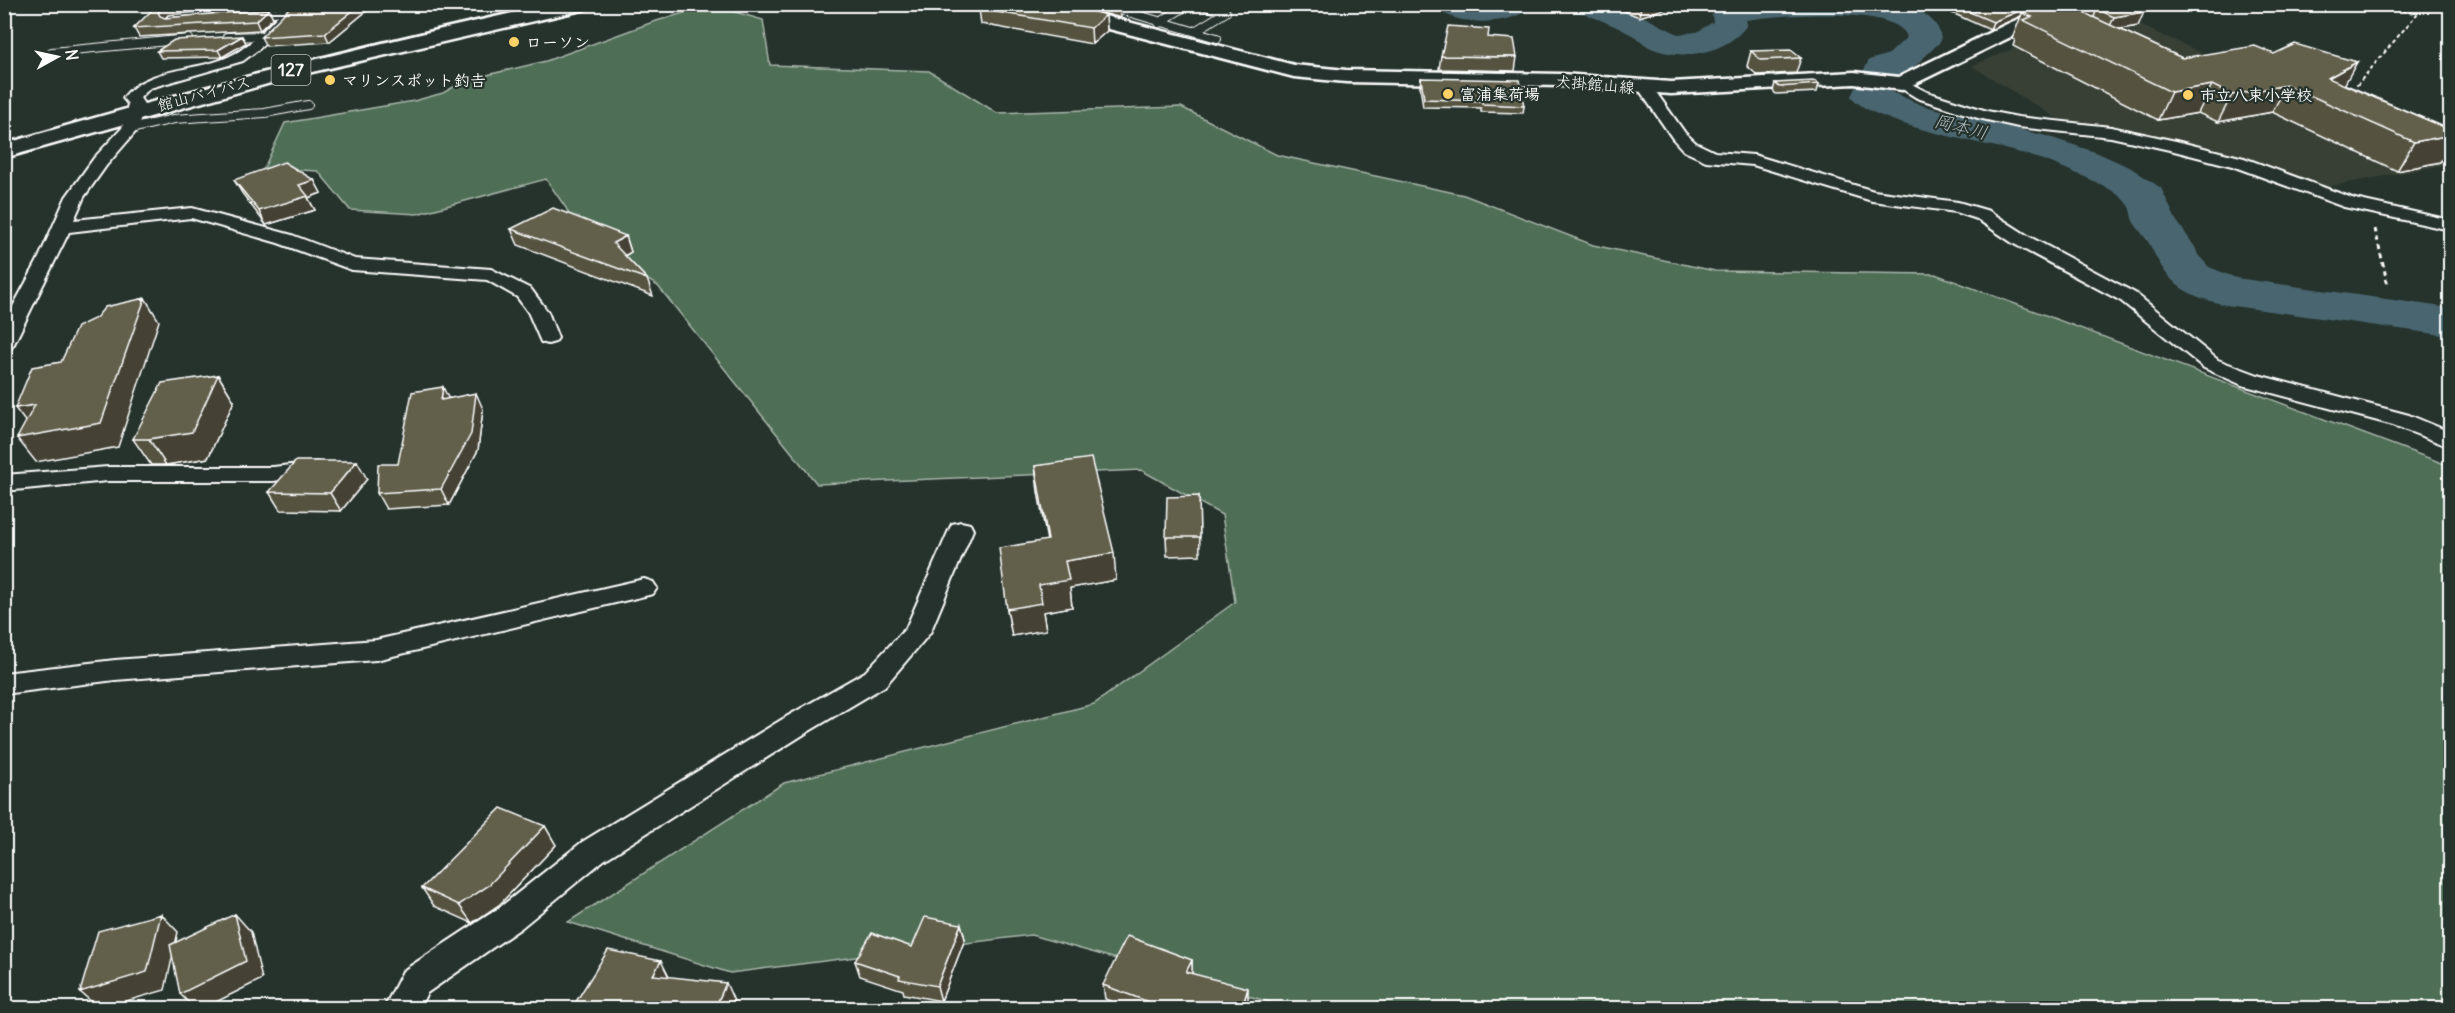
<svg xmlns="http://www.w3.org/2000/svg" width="2455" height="1013" font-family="Delius,'Klee One',sans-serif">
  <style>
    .built { fill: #384036 }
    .green { fill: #506e57; stroke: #a8b6ab; stroke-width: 1.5 }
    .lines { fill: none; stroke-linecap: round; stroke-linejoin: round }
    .river { fill: #4a6670; fill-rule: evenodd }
    .lane-casing { stroke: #fff; stroke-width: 10 }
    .street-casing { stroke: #fff; stroke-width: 4 }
    .secondary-casing { stroke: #fff; stroke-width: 5 }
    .highway-casing { stroke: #fff; stroke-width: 5 }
    .path-far1 { stroke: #fff; stroke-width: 2; stroke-dasharray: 4 3; stroke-linecap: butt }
    .path { stroke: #fff; stroke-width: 3; stroke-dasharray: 4.5 4; stroke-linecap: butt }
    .lane { stroke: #26332d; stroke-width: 8 }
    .street { fill: #26332d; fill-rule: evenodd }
    .secondary { fill: #26332d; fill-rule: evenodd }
    .highway { fill: #26332d; fill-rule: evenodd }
    .wall { fill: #545241; stroke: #fff; stroke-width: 1.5 }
    .shaded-wall { fill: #454235; stroke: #fff; stroke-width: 1.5 }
    .building { fill: #625f4c; stroke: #fff; stroke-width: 1.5 }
    .poi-dot { fill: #ffd166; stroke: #26332d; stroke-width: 2 }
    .labels { text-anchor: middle; stroke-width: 4.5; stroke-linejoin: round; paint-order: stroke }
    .far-poi-label { font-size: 16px; font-weight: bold; fill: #fff; stroke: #26332d; text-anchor: start }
    .far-street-label { font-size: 16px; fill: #fff; stroke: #26332d }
    .shield { fill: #26332d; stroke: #bec2c0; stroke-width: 1.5 }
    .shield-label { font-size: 18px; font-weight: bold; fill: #fff }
    .far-water-label { font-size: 18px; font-style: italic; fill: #aebabf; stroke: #26332d }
  </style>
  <rect width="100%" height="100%" fill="#26332d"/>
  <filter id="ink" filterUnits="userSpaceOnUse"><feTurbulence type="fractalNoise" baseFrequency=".0167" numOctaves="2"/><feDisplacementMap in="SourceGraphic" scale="12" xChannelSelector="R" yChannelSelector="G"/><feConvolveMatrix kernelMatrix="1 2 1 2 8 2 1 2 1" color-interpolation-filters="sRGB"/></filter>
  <g filter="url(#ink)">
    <path class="built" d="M 2106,10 L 2450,164 L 2325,187 L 2218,149 L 2056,118 L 1972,66 Z"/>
    <path class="green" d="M 711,5 L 763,20 L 770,65 L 929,71 L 997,113 L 1181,107 L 1277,155 L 1464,195 L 1593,245 L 1715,271 L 1935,274 L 2450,466 L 2450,1008 L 1291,1008 L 1031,935 L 730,973 L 568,922 L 784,783 L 1094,704 L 1235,602 L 1222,515 L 1141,470 L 817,484 L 658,286 L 579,237 L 566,208 L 546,179 L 417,214 L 350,210 L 318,171 L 264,168 L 285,123 L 414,101 L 443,93 L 466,80 L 546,61 L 653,22 Z"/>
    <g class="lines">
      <path class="river" d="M 1433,4 L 1533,4 C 1517,27 1449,28 1433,4 Z
        M 1574,4 L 1618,4 L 1678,34 L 1697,32 L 1713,22 L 1712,15 L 1716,8 L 1729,4 L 1902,4 C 1920,10 1941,20 1941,41 L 1913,68 L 1897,75 L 1889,91 L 1924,106 L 2046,136 L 2098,153 L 2131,168 L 2161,188 L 2176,220 L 2195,247 L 2198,255 L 2209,267 L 2236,278 L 2450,308 L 2450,336 L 2226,305 C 2185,295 2169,286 2151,247 C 2147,238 2138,230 2133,221 C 2131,216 2131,208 2127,204 C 2118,190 2087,178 2073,172 C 2055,164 2035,157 2017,152 C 1981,142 1870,124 1851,96 L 1869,60 L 1889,54 L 1907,37 C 1898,5 1774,15 1746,20 L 1747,25 C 1726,54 1681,62 1649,47 C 1644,44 1639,39 1634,36 C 1617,26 1597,19 1579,11 Z"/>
      <g class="lane-casing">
        <path id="lane" d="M 1135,4 L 1121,10 L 1217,38
          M 256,14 L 290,10
          M 1159,23 L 1189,4
          M 1195,31 L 1226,12 L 1198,4
          M 227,37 L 265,36
          M 52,52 L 189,39
          M 130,129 L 174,119 L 265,113 L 308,105"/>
      </g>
      <g class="street-casing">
        <path id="street" d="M 289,4 L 303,4 L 259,49 L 243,61 L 150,88 L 140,98 L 144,104 L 138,129 L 106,166 L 84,197 L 74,220 L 192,208 L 292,235 L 355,259 L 491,269 L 531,289 L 548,312 L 558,338 L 555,342 L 548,344 L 541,342 L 528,312 L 517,297 L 487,280 L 352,270 L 278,243 L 191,218 L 69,232 L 14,344 L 11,348 L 4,350 L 4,323 L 37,262 L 66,197 L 94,158 L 122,128 L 128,104 L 123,98 C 148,65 200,73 234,54 C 254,43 272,21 289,4 Z
          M 1902,79 L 1927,92 L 1987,111 L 2018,117 L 2111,127 L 2176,141 L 2244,158 L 2355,199 L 2450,220 L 2450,230 L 2344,207 L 2232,166 L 2174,151 L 2111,137 L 2018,127 L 1978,118 L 1917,98 L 1894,84 L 1897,81 Z
          M 1646,83 L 1651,85 L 1685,133 L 1696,143 L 1715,152 L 1754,155 L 1874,191 L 1958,202 L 1989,211 L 2028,236 L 2135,293 L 2218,360 L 2258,375 L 2409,415 L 2450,432 L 2450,447 L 2393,425 L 2242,385 L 2204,368 L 2121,301 L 2014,244 L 1977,219 L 1956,212 L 1872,201 L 1753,165 L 1706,161 L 1684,151 L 1673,139 L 1638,88 Z
          M 316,462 L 324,464 L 328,469 L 324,474 L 273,481 L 108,481 L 4,491 L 4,475 L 108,467 L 273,467 Z
          M 961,522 L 970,524 L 973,530 L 930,633 L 885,686 L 806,733 L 604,860 L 521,928 L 427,993 L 419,1008 L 384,1008 L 403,971 L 499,908 L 582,842 L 786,717 L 865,672 L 906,628 L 949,530 L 952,524 Z
          M 644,579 L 653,582 L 657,588 L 653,594 L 376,660 L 115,680 L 4,694 L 4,673 L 115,660 L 376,640 Z"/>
      </g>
      <g class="secondary-casing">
        <path id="secondary" d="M 1026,4 L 1059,4 L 1294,65 L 1346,70 L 1562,74 L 1671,82 L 1854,72 L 1899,77 L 2009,23 L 2055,4 L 2082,4 L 2080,8 L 2023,31 L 1902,90 L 1854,84 L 1671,94 L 1562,86 L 1346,82 L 1294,77 L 1028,8 Z"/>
      </g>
      <g class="highway-casing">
        <path id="highway" d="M 553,4 L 591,4 L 589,8 L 582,10 L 299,75 L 4,158 L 4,144 C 186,90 369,44 553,4 Z"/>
      </g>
      <path class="path-far1" d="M 2352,91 L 2417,14 L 2374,4"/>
      <path class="path" d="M 2375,229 L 2388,286"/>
      <use href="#lane" class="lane"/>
      <use href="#street" class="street"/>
      <use href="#secondary" class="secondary"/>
      <use href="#highway" class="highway"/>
    </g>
    <path class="wall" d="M 375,4 L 329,42 L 266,46 L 261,37 Z
      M 1070,4 L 1120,4 L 1121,18 Z
      M 1607,4 L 1680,4 L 1639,17 Z
      M 2126,4 L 2138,26 L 2119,29 L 2182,58 L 2274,54 L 2357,62 L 2344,84 L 2451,130 L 2451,145 L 2440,162 L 2397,171 L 2272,112 L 2218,122 L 2198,113 L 2158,120 L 2013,46 L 2015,40 L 2012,39 L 2021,16 L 1990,30 L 1950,12 L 1953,5 Z
      M 269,9 L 273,18 L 260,30 L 139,37 L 134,28 L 168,15 L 166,18 Z
      M 979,9 L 1106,15 L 1107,31 L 1092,44 L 981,24 Z
      M 242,36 L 246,43 L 222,57 L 161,58 L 157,51 Z
      M 1751,51 L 1801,58 L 1796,73 L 1757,75 L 1747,66 Z
      M 1441,56 L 1517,57 L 1515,71 L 1439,69 Z
      M 1421,78 L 1524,106 L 1523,113 L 1481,112 L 1481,108 L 1423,107 L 1420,86 Z
      M 1775,83 L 1819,84 L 1817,92 L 1776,94 L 1773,91 Z
      M 234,180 L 314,180 L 321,193 L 308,198 L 315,210 L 266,225 L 242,193 Z
      M 511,229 L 626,236 L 631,252 L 625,256 L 647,279 L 653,296 L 518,245 Z
      M 218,375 L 234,401 L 208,458 L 166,465 L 151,465 L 133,439 Z
      M 449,398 L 483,409 L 478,450 L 449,505 L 386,509 L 377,493 L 398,464 Z
      M 1035,466 L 1116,580 L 1070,588 L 1072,607 L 1043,612 L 1046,630 L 1012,636 L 1007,609 L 1047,541 L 1038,492 Z
      M 367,479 L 341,511 L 280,510 L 269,492 Z
      M 1199,496 L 1200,555 L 1167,556 L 1166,537 Z
      M 556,845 L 500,904 L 472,923 L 434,906 L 422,888 Z
      M 961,924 L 965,939 L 941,1001 L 904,994 L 903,990 L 860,976 L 855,961 L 912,947 Z
      M 1192,960 L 1192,974 L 1248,1002 L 1246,1008 L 1129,1008 L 1105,999 L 1103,985 Z"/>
    <path class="shaded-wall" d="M 183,4 L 275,4 L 168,15 L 163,21 L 164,25 L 158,12 L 164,6 Z
      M 361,4 L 375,4 L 329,42 L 325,33 Z
      M 1647,4 L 1680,4 L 1639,17 L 1641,6 Z
      M 2035,4 L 2048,4 L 2022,13 L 2021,16 L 1990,30 L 1993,22 Z
      M 269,9 L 273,18 L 260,30 L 256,21 Z
      M 2097,9 L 2087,35 L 2082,12 Z
      M 2144,12 L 2138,26 L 2108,31 L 2114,17 Z
      M 1106,15 L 1107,31 L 1092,44 L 1091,28 Z
      M 242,36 L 246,43 L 222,57 L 218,50 Z
      M 2357,62 L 2342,89 L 2328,78 Z
      M 2212,85 L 2198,113 L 2158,120 L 2171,92 Z
      M 2287,85 L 2272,112 L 2218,122 L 2232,95 Z
      M 2451,135 L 2451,145 L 2440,162 L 2397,171 L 2414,142 Z
      M 314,180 L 321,193 L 308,198 L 315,210 L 266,225 L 259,211 L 299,185 Z
      M 626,236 L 631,252 L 619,259 L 613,243 Z
      M 145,298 L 159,321 L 118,447 L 36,462 L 17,438 Z
      M 218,375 L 234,401 L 208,458 L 166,465 L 149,439 Z
      M 443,387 L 450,402 L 441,400 Z
      M 476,393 L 483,409 L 478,450 L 449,505 L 441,489 Z
      M 35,405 L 33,432 L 15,408 Z
      M 357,461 L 367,479 L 341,511 L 330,493 Z
      M 1114,553 L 1116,580 L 1070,588 L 1072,607 L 1043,612 L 1046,630 L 1012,636 L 1007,609 L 1039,585 L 1065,561 Z
      M 545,826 L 556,845 L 500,904 L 472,923 L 459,905 Z
      M 161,914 L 178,932 L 165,990 L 102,1008 L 99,1008 L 80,992 Z
      M 235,914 L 251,932 L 262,979 L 204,1008 L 194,1008 L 180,994 Z
      M 961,924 L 965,939 L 941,1001 L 937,986 Z
      M 1192,960 L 1192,975 L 1186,972 Z
      M 661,961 L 670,979 L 653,975 Z
      M 726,983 L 734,1001 L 731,1008 L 715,1008 Z
      M 1248,988 L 1248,1002 L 1246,1008 L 1242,1008 Z"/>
    <path class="building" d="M 158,4 L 183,4 L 164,6 L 158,12 L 160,16 L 165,18 L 269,9 L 256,21 L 134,28 Z
      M 293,4 L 361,4 L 325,33 L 261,37 Z
      M 987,4 L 1064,4 L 1106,15 L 1091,28 L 979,9 Z
      M 1957,4 L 2035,4 L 1993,22 L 1953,5 Z
      M 2043,4 L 2086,4 L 2097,9 L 2082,12 L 2182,58 L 2255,46 L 2274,54 L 2295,44 L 2357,62 L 2328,78 L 2451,130 L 2451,135 L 2414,142 L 2287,85 L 2232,95 L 2212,85 L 2171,92 L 2023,20 L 2032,17 L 2022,13 Z
      M 2086,4 L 2126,4 L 2144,12 L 2114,17 Z
      M 1448,26 L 1489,29 L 1488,37 L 1514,39 L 1517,57 L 1441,56 Z
      M 242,36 L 218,50 L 157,51 L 174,40 Z
      M 1791,50 L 1801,58 L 1761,60 L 1751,51 Z
      M 1421,78 L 1519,80 L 1524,106 L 1482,104 L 1482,101 L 1424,99 Z
      M 1815,81 L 1819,84 L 1779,87 L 1775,83 Z
      M 284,162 L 314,180 L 299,185 L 308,196 L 259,211 L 234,180 Z
      M 553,208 L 626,236 L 613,243 L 647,279 L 511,229 Z
      M 145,298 L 101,423 L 17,438 L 35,405 L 15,408 L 32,367 L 61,362 L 77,327 L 96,318 L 105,307 Z
      M 218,375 L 192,432 L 149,439 L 133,439 L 162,383 Z
      M 443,387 L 441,400 L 476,393 L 471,434 L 441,489 L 377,493 L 378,464 L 398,464 L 412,392 Z
      M 1091,458 L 1114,553 L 1065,561 L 1069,580 L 1039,585 L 1042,603 L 1007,609 L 999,548 L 1048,540 L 1035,466 Z
      M 296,461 L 357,461 L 330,493 L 269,492 Z
      M 1199,496 L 1200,537 L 1166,537 L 1167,497 Z
      M 501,808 L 545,826 L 488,886 L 459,905 L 422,888 Z
      M 161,914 L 147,972 L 80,992 L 98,931 Z
      M 235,914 L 246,961 L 180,994 L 170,945 Z
      M 925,917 L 961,924 L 937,986 L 899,979 L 900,976 L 855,961 L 872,933 L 912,947 Z
      M 1127,936 L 1192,960 L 1186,972 L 1248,988 L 1242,1008 L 1165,1008 L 1103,985 Z
      M 608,950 L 661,961 L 653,975 L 726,983 L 715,1008 L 572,1008 Z"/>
  </g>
  <g class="poi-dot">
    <circle cx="514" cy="42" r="6"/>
    <circle cx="330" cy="80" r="6"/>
    <circle cx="1448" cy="94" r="6"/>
    <circle cx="2188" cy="95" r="6"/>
  </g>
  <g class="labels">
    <g class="far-poi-label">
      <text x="526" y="48">ローソン</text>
      <text x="342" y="86">マリンスポット釣𠮷</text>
      <text x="1460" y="100">富浦集荷場</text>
      <text x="2200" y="101">市立八束小学校</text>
    </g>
    <g class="far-street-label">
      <text transform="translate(1595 84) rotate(5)" y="6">犬掛館山線</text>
      <text transform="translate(204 93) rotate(-15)" y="6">館山バイパス</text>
    </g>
    <rect class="shield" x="271.5" y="55" width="39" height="30" rx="4.5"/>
    <g class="shield-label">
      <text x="291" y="76">127</text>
    </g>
    <g class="far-water-label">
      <text transform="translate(1961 127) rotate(14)" y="6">岡本川</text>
    </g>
  </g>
  <rect width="2455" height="1013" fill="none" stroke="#26332d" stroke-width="24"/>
  <rect x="12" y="12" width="2431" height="989" fill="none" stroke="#fff" stroke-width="2" filter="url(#ink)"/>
  <g transform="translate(57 57) rotate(82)" stroke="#26332d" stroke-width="4.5" paint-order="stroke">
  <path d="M0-4.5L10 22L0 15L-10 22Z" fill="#ffffff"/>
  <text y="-9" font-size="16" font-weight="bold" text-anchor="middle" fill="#ffffff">N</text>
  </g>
</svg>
